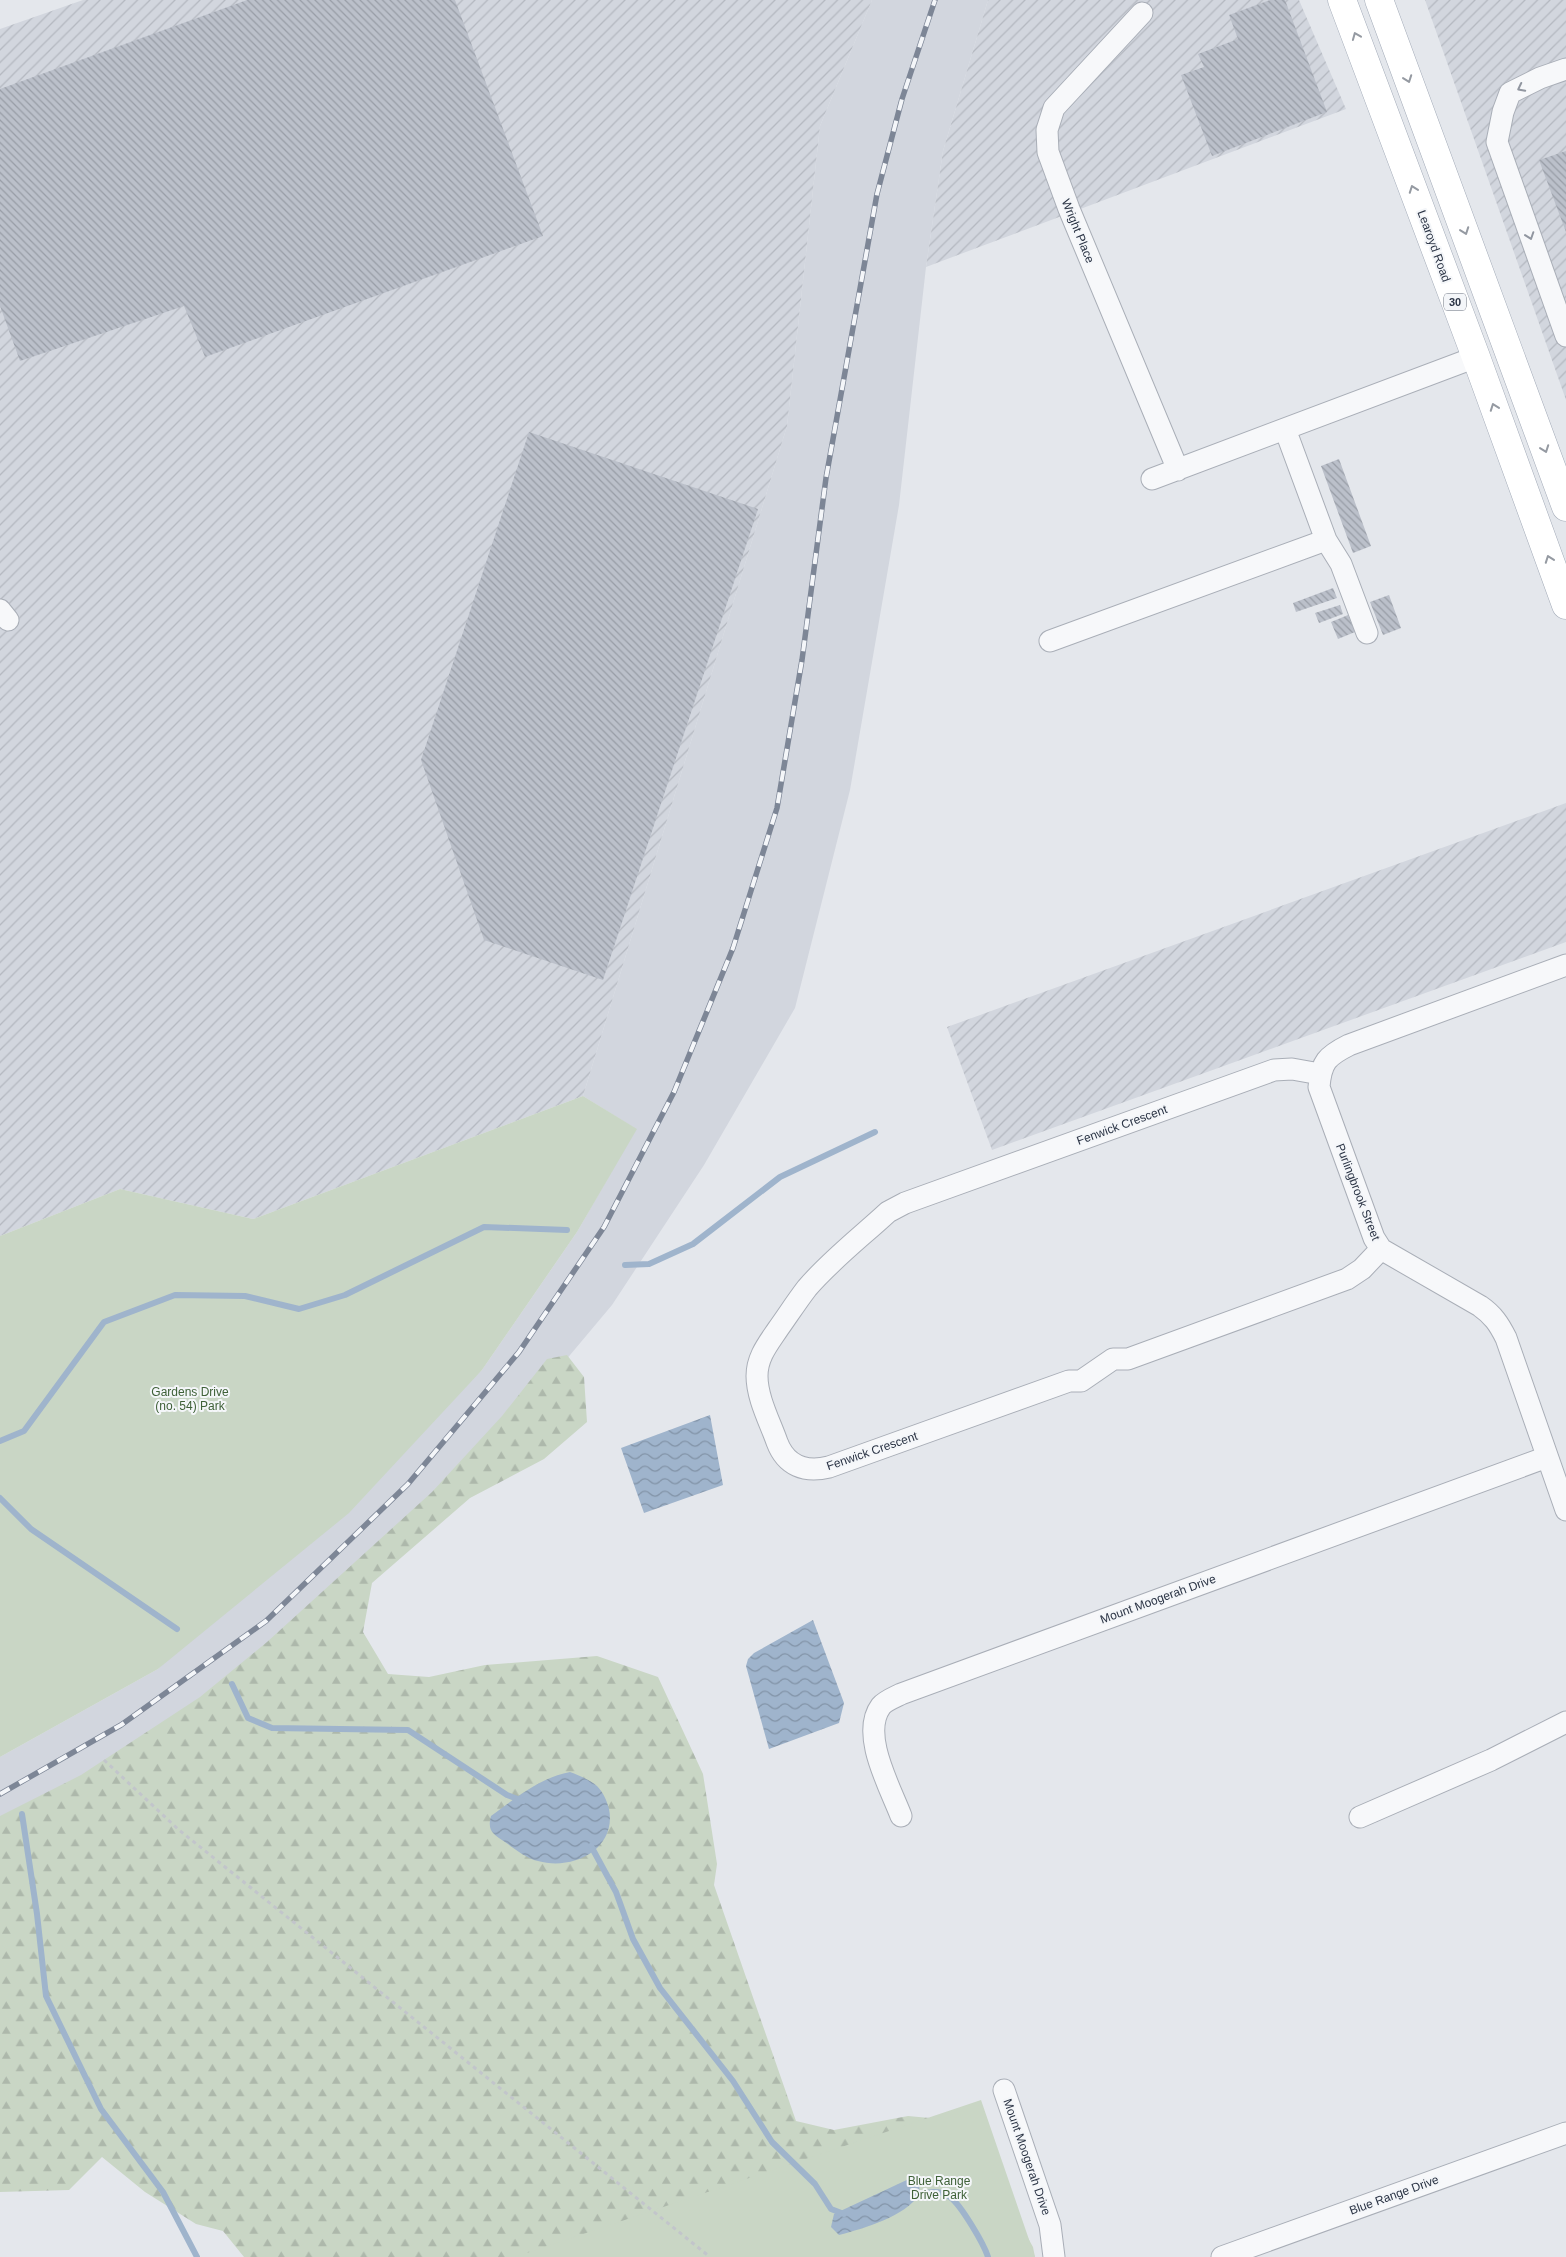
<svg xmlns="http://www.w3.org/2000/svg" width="1566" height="2257" font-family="Arial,sans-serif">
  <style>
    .built { fill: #d2d6de }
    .industrial { fill: url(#industrial-furrows) }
    .forest { fill: url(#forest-firs) }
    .green { fill: #c9d6c5 }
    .water { fill: url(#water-waves) }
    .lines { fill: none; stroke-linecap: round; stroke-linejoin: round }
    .stream { stroke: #9fb4cc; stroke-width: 6 }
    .building { fill: url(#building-back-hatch) }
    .minor-casing { stroke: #a9aeb7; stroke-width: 23 }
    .major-casing { stroke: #a3abb8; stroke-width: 29 }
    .path { stroke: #c2c5cb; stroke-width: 3; stroke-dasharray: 4 4; stroke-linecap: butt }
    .minor { stroke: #f7f8fa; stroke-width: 21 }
    .major { stroke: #fff; stroke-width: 28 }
    .rail-casing { stroke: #7d8696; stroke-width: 5.5 }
    .rail { stroke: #f4f6f9; stroke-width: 4; stroke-dasharray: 11; stroke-linecap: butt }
    .oneway { stroke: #959aa2 }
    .oneway2 { stroke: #9196a0 }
    .labels { text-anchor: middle; stroke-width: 4; stroke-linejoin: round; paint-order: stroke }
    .shield { fill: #f4f6f9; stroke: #676e7b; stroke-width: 1 }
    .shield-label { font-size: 11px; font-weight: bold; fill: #2b3445 }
    .street-label { font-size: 12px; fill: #2b3445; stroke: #f4f6f9 }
    .park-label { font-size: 12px; fill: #3f6138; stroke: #f4f6f9 }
  </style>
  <defs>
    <pattern id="industrial-furrows" width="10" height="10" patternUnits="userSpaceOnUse" patternTransform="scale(1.25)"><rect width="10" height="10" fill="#d2d6de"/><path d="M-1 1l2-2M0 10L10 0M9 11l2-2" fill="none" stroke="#b4b8c0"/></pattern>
    <pattern id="forest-firs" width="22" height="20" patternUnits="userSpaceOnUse" patternTransform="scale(1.25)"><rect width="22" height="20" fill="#c9d6c5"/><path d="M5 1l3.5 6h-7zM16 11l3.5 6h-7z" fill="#adb8ab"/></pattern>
    <pattern id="water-waves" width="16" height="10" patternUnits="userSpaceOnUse" patternTransform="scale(1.25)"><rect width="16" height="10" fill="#9fb4cc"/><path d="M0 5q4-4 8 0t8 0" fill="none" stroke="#8293a7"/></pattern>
    <pattern id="building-back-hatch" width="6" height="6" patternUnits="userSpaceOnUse" patternTransform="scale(1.25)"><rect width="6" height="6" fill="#bbc0ca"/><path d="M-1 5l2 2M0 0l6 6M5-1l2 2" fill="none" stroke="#989da6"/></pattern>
  </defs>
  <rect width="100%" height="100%" fill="#e4e7ec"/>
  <path class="built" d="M 872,0 L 988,0 L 943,151 L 926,267 L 899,505 L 850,790 L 795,1008 L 704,1165 L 612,1305 L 508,1429 L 184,1732 L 0,1830 L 0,1757 L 158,1669 L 482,1370 L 577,1232 L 636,1129 L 583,1096 L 787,426 L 820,126 Z"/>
  <path class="industrial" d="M 83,0 L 872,0 L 820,126 L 787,426 L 583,1096 L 253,1219 L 120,1189 L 0,1236 L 0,29 Z
    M 988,0 L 1299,0 L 1346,109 L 926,267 L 943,151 Z
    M 1425,0 L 1566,0 L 1566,400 Z
    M 1566,803 L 1566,942 L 992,1150 L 947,1027 Z"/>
  <path class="forest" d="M 567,1355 L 584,1377 L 587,1422 L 544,1459 L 470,1498 L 372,1583 L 363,1632 L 388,1674 L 429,1677 L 485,1665 L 597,1656 L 658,1677 L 703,1774 L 717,1864 L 714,1885 L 796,2121 L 834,2130 L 908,2116 L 962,2121 L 1033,2247 L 1035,2257 L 244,2257 L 223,2231 L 196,2224 L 145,2192 L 102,2157 L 69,2190 L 0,2192 L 0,1816 L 81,1775 L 200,1697 L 267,1642 L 432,1492 L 502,1416 L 547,1359 Z"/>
  <path class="green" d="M 583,1096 L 637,1129 L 577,1232 L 482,1370 L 349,1513 L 158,1669 L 0,1757 L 0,1236 L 120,1189 L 253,1219 Z
    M 981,2100 L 1035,2257 L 515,2257 Z"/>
  <path class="water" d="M 710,1415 L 723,1485 L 644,1513 L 621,1448 Z
    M 813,1620 L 844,1703 L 839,1723 L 769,1749 L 746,1666 L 748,1659 L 754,1653 Z
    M 570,1772 C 578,1775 590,1780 597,1786 C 603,1792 607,1801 609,1809 C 617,1850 572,1871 538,1861 C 526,1858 515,1849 505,1842 C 493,1834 487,1831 491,1816 C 516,1798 539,1778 570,1772 Z
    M 911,2178 L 919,2184 L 920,2194 C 904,2217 865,2228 839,2235 L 831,2227 L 834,2214 Z"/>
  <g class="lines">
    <path class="stream" d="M 625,1265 L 649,1264 L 693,1244 L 780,1177 L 875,1132
      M 0,1441 L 24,1431 L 104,1322 L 175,1295 L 245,1296 L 299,1309 L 345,1295 L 484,1227 L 567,1230
      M 0,1498 L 31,1529 L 177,1629
      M 232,1684 L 248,1718 L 272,1728 L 408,1730 L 507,1795 L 523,1801
      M 22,1814 L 37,1914 L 46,1996 L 101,2109 L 163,2192 L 197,2257
      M 591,1846 L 616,1892 L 633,1939 L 660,1988 L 733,2081 L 772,2142 L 815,2184 L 831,2209 L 844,2214
      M 913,2197 C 924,2192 939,2189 950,2197 C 961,2205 984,2244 988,2257"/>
  </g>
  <path class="building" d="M 247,0 L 455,0 L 543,236 L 205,357 L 184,306 L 20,361 L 0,306 L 0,89 Z
    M 1270,0 L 1285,0 L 1327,112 L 1212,156 L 1181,75 L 1204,67 L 1198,54 L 1238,39 L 1229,15 Z
    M 1566,151 L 1566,232 L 1539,160 Z
    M 529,432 L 758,509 L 603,980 L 484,940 L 421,760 Z
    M 1339,459 L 1371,546 L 1353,553 L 1321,466 Z
    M 1333,588 L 1337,598 L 1296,612 L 1293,603 Z
    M 1389,595 L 1401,628 L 1383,635 L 1370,602 Z
    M 1340,605 L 1343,614 L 1319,623 L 1315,613 Z
    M 1348,615 L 1355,632 L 1338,639 L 1331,622 Z"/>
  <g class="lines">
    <g class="minor-casing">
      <path id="minor" d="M 1142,13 L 1054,108 L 1047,130 L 1048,152 L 1069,209 L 1178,470
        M 1566,69 L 1540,78 L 1510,93 L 1503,112 L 1497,142 L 1566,336
        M 1152,479 L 1476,357
        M 1326,540 L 1341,564 L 1367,633
        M 0,610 L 8,620
        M 1050,641 L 1326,540 L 1285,429
        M 1566,965 L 1349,1045 C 1327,1056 1321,1062 1319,1087 L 1374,1238 L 1381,1249 L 1480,1306 C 1493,1315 1499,1324 1506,1338 L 1566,1510
        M 1320,1074 L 1292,1069 L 1274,1070 L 905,1203 L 888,1212 C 861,1237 831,1260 807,1288 C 797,1301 788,1315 778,1329 C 768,1344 757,1357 757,1376 C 757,1398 770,1422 777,1442 C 786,1466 805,1473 829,1467 L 1069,1381 L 1081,1381 L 1113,1359 L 1128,1359 L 1347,1279 L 1362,1269 L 1381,1249
        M 901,1816 C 890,1787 860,1734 881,1706 C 885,1701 895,1697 901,1694 L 1547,1457
        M 1360,1817 L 1491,1760 L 1566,1722
        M 1004,2090 L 1050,2225 L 1054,2257
        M 1222,2257 L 1566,2133"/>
    </g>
    <g class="major-casing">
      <path id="major" d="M 1342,0 L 1476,357 L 1566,605
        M 1379,0 L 1566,507"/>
    </g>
    <path class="path" d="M 104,1760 L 179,1830 L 710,2257"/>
    <use href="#minor" class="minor"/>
    <use href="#major" class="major"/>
    <g class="rail-casing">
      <path id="rail" d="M 0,1794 L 121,1725 L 266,1621 L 408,1484 L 519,1352 L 604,1227 L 674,1092 L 733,948 L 777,808 L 802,660 L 826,478 L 877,194 L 902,99 L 935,0"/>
    </g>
    <use href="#rail" class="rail"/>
  </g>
  <defs><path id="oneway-chevron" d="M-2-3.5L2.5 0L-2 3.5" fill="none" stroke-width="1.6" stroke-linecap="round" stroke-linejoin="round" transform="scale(1.25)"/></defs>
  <g class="oneway">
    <use href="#oneway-chevron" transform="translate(1356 36) rotate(-112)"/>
    <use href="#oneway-chevron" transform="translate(1408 79) rotate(70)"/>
    <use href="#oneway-chevron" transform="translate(1413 189) rotate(-110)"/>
    <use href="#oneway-chevron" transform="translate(1465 231) rotate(70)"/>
    <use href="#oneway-chevron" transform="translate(1494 407) rotate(-110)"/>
    <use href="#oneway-chevron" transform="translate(1545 449) rotate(70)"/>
    <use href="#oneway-chevron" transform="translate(1549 559) rotate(-110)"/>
  </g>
  <g class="oneway2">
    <use href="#oneway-chevron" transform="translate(1521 88) rotate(153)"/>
    <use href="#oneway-chevron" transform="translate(1530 236) rotate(71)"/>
  </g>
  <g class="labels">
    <rect class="shield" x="1444" y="293.5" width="22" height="17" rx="4"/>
    <g class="shield-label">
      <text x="1455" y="306">30</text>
    </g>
    <g class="street-label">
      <text transform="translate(1078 231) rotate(68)" y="4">Wright Place</text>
      <text transform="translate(1434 246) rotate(70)" y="4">Learoyd Road</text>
      <text transform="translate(1122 1125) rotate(-20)" y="4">Fenwick Crescent</text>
      <text transform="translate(1358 1192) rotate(69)" y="4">Purlingbrook Street</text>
      <text transform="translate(872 1451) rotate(-19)" y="4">Fenwick Crescent</text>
      <text transform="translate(1158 1599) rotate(-20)" y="4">Mount Moogerah Drive</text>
      <text transform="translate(1027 2157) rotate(71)" y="4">Mount Moogerah Drive</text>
      <text transform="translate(1394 2195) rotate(-20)" y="4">Blue Range Drive</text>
    </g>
    <g class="park-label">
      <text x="190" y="1396">Gardens Drive<tspan x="190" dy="14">(no. 54) Park</tspan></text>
      <text x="939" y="2185">Blue Range<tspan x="939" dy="14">Drive Park</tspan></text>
    </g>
  </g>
</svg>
